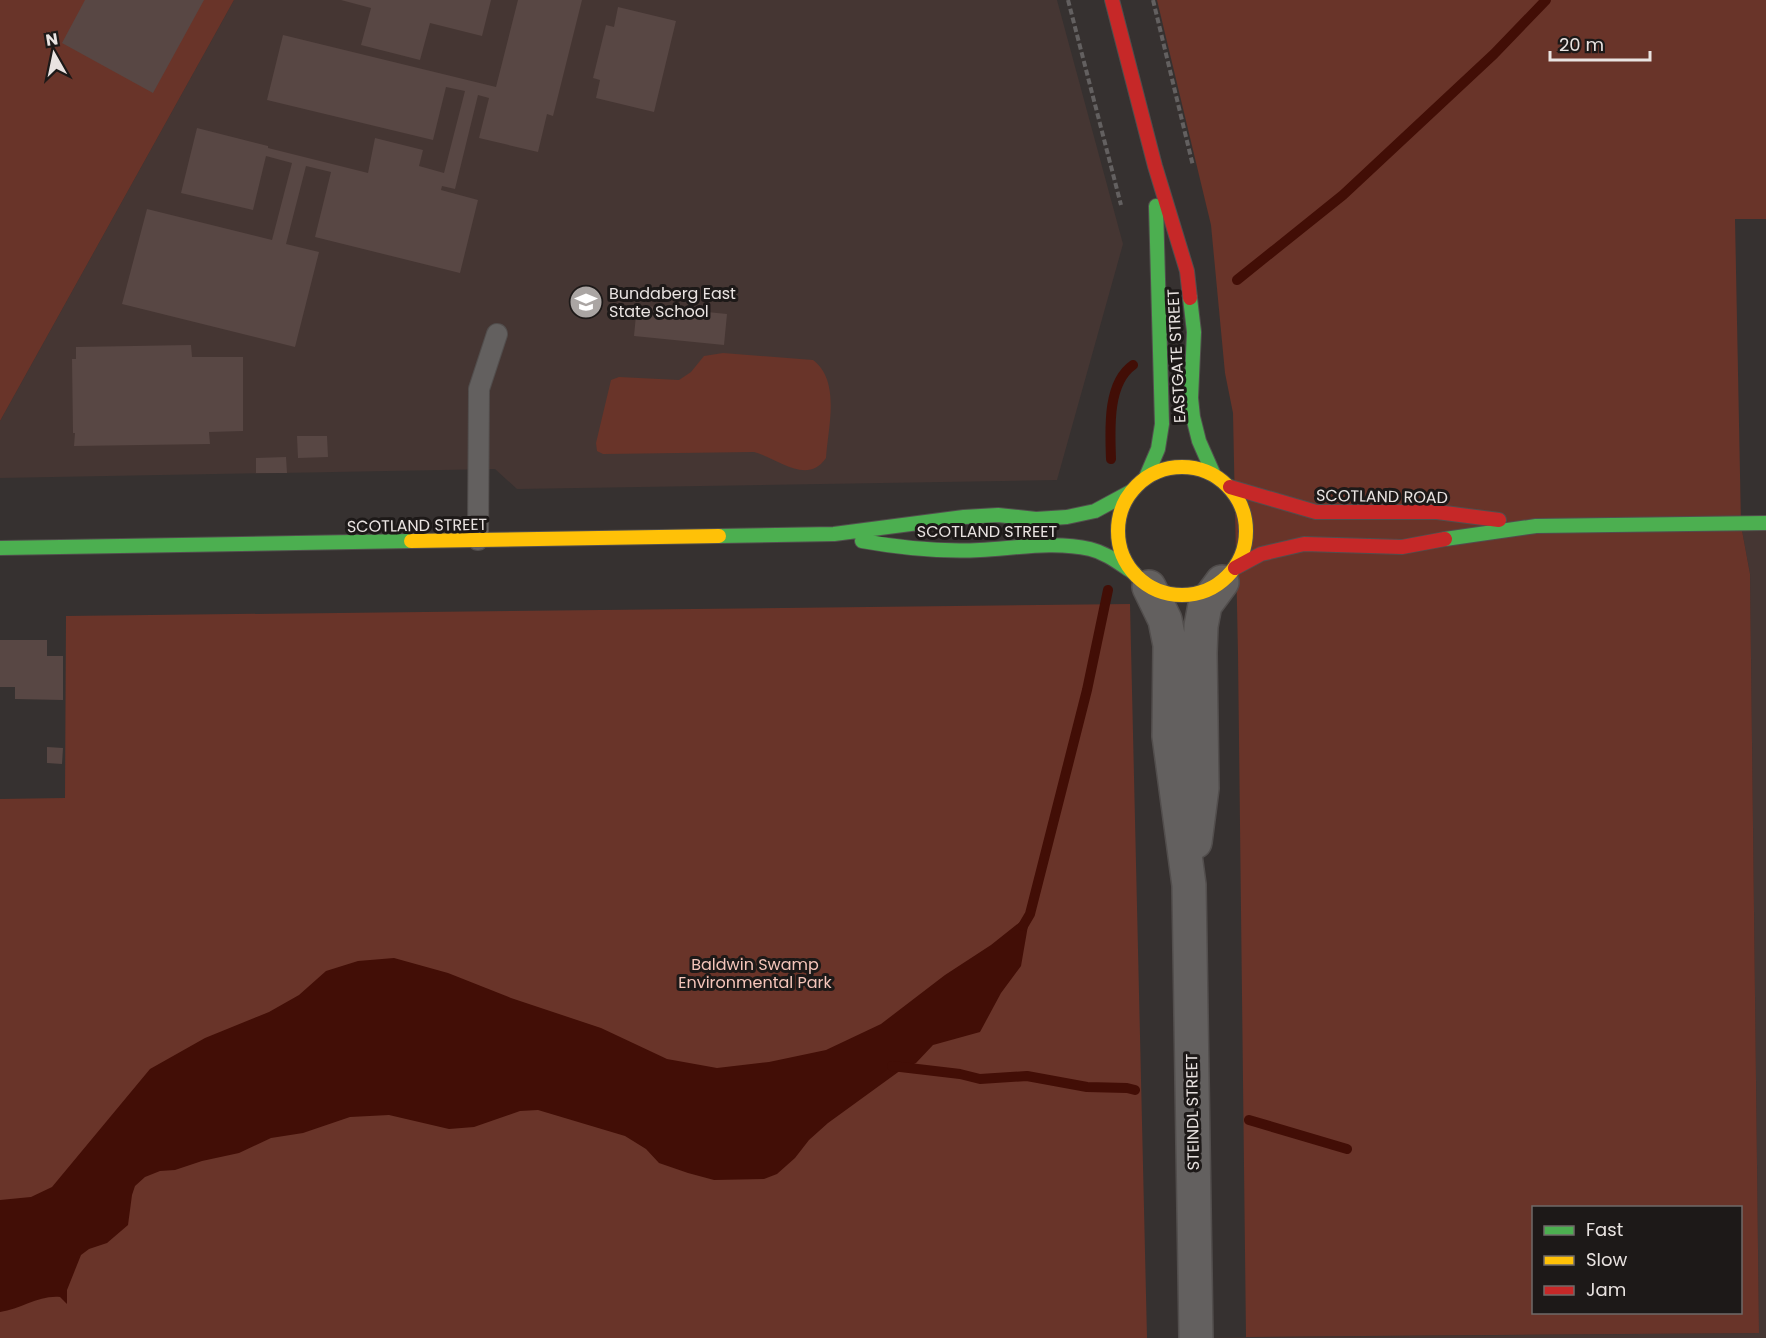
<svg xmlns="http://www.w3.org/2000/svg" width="1766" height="1338" font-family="Poppins,sans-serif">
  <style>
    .built { fill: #453633 }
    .green { fill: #693429; fill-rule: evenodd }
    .water { fill: #420e06 }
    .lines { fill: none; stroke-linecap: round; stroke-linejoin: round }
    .stream { stroke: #420e06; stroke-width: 10 }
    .building { fill: #584744 }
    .lane-casing { stroke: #524e4d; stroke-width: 22 }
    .street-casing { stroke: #524e4d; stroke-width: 36 }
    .fast-casing { stroke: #524e4d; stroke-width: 16 }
    .slow-casing { stroke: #524e4d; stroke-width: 16 }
    .jam-casing { stroke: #524e4d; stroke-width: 16 }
    .path { stroke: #636060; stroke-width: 4; stroke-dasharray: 6 3; stroke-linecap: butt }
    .lane { stroke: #63605f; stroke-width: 20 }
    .street { stroke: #63605f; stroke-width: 33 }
    .fast { stroke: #4caf50; stroke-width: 14 }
    .slow { stroke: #ffc107; stroke-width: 14 }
    .jam { stroke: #c62828; stroke-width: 14 }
    .labels { text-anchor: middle; stroke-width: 6; stroke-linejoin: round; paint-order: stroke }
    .poi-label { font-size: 16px; fill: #e9e3e1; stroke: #1d1918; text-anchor: start }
    .street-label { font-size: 16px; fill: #e9e3e1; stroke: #1d1918 }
    .park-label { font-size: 16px; fill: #f4c5ba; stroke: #1d1918 }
  </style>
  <rect width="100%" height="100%" fill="#363130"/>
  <path class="built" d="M 234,0 L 1057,0 L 1123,244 L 1057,480 L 517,489 L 495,469 L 0,478 L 0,421 Z
    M 1766,524 L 1766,1338 L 1197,1338 L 1759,1333 L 1750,574 L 1741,525 Z"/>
  <path class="green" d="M 0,0 L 234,0 L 0,421 Z
    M 1157,0 L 1766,0 L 1766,219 L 1735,219 L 1741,525 L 1750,574 L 1759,1333 L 1246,1337 L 1238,654 L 1233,413 L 1225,373 L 1211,225 ZM 1534,1208 L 1740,1208 L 1740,1312 L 1534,1312 Z
    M 723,353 L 813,360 C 841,381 828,427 826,458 C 807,486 777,458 754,452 L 603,454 L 597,451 L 596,443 L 611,380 L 619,377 L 679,380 L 691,372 L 704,356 Z
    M 1130,604 L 1147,1338 L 0,1338 L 0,799 L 65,798 L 66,616 Z"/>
  <path class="water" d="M 1030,914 L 1021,966 L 1001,993 L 980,1032 L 933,1045 L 916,1063 L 901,1070 L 828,1123 L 809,1140 L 795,1158 L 777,1174 L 764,1179 L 714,1180 L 688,1173 L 659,1163 L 646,1149 L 625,1136 L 538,1110 L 520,1111 L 474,1127 L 449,1129 L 389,1115 L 350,1117 L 303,1133 L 271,1138 L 239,1153 L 202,1161 L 175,1170 L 160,1171 L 145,1177 L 135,1186 L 132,1195 L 128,1225 L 107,1243 L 89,1249 L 81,1255 L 67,1290 L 67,1304 L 60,1297 C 39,1295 21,1309 0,1312 L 0,1200 L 31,1197 L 52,1187 L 150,1069 L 205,1038 L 269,1012 L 299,995 L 326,971 L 358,961 L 394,958 L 448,973 L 511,998 L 601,1028 L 667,1059 L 717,1068 L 769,1062 L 826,1050 L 881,1024 L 945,975 L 991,945 Z"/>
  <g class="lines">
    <path class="stream" d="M 1237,280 L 1343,195 L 1494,54 L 1546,0
      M 1111,459 C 1110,430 1107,383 1133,365
      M 1023,926 L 1030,914 L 1087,690 L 1108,590
      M 892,1066 L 960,1074 L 980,1079 L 1027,1076 L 1087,1087 L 1127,1088 L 1135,1090
      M 1249,1120 L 1347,1149"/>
  </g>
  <path class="building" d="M 85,0 L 204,0 L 153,93 L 62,43 Z
    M 341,0 L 491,0 L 482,36 L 430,23 L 420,60 L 361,45 L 371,8 Z
    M 518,0 L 582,0 L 553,116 L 547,114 L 538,152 L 479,138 L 489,98 L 478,95 L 455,189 L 442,186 L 441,190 L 478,200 L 460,273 L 315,237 L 331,172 L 306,166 L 286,244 L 319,252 L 295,347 L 122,304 L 147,209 L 272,240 L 292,163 L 266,156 L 253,210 L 181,193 L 197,128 L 268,146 L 268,148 L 368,173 L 375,138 L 423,150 L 419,166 L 444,173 L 465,91 L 446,87 L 433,140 L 267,100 L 283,35 L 496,87 Z
    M 618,7 L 676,21 L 654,112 L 596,98 L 600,80 L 593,78 L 606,25 L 614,27 Z
    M 637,305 L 727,314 L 724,345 L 634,336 Z
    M 191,345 L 192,357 L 243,357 L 243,431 L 209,432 L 210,444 L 74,446 L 75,433 L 73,433 L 72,359 L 76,359 L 76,347 Z
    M 297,436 L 327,436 L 328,457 L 298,458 Z
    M 286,457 L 287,473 L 256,473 L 256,458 Z
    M 0,640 L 47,640 L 47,656 L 63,656 L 63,700 L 15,699 L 15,687 L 0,687 Z
    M 47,747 L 63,748 L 62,764 L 47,763 Z"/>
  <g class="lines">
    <g class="lane-casing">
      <path id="lane" d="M 478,540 L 479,389 L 497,334"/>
    </g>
    <g class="street-casing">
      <path id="street" d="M 1149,587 L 1165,620 L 1170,645 L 1169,736 L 1189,885 L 1196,1338
        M 1195,842 L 1202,788 L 1200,653 L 1201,626 L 1205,605 L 1222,582"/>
    </g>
    <g class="fast-casing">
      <path id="fast" d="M 1190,298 L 1194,332 L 1191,398 L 1193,417 L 1199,441 L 1214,475
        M 1146,477 L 1158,449 L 1162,424 L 1156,206
        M 719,536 L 834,534 L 964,517 L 998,515 L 1036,519 L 1067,517 L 1095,511 L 1132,491
        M 1445,539 L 1536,526 L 1766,523
        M 862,541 C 901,548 941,552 980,550 C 1016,548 1055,541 1090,549 C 1107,553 1120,564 1134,573
        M 0,548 L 411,541"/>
    </g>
    <g class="slow-casing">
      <path id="slow" d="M1118 531a64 64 0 1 1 128 0a64 64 0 1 1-128 0Z
        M 411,541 L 719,536"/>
    </g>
    <g class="jam-casing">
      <path id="jam" d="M 1112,0 L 1155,166 L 1187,271 L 1190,298
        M 1230,487 L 1316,512 L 1437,512 L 1499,520
        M 1235,568 L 1261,554 L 1304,544 L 1402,547 L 1445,539"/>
    </g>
    <path class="path" d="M 1068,0 L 1121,205
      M 1153,0 L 1193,166"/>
    <use href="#lane" class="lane"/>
    <use href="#street" class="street"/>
    <use href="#fast" class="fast"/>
    <use href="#slow" class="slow"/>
    <use href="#jam" class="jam"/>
  </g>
  <defs>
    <g id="school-disc" transform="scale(1.725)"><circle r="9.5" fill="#aaa5a3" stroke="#1d1918"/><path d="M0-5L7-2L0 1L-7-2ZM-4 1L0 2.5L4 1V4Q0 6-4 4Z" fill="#fff"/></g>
  </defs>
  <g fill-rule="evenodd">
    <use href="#school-disc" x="586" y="302"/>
  </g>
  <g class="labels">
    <g class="poi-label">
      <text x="609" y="299">Bundaberg East<tspan x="609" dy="18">State School</tspan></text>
    </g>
    <g class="street-label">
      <text transform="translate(1176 356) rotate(-93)" y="6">EASTGATE STREET</text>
      <text transform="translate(1382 496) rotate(1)" y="6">SCOTLAND ROAD</text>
      <text transform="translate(417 525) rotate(-1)" y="6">SCOTLAND STREET</text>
      <text x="987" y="537">SCOTLAND STREET</text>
      <text transform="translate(1192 1112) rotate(-91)" y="6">STEINDL STREET</text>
    </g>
    <g class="park-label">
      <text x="755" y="970">Baldwin Swamp<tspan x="755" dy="18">Environmental Park</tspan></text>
    </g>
  </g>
  <rect x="1532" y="1206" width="210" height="108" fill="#1d1918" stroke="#6f6a68" stroke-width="1.5"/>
  <rect x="1544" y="1226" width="30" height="9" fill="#4caf50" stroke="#6f6a68" stroke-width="1.5"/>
  <text x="1586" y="1236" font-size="18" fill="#e9e3e1">Fast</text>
  <rect x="1544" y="1256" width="30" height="9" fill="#ffc107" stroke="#6f6a68" stroke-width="1.5"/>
  <text x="1586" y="1266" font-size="18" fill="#e9e3e1">Slow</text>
  <rect x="1544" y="1286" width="30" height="9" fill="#c62828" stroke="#6f6a68" stroke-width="1.5"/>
  <text x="1586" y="1296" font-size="18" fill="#e9e3e1">Jam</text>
  <g transform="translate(54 54) rotate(351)" stroke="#1d1918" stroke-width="4.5" paint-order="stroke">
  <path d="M0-4.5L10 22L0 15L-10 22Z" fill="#e9e3e1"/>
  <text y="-9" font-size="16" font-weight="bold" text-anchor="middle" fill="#e9e3e1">N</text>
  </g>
  <path d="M1550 51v9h100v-9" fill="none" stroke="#e9e3e1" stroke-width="3"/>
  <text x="1559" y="51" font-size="18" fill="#e9e3e1" stroke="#1d1918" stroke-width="4.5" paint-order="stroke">20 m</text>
</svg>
